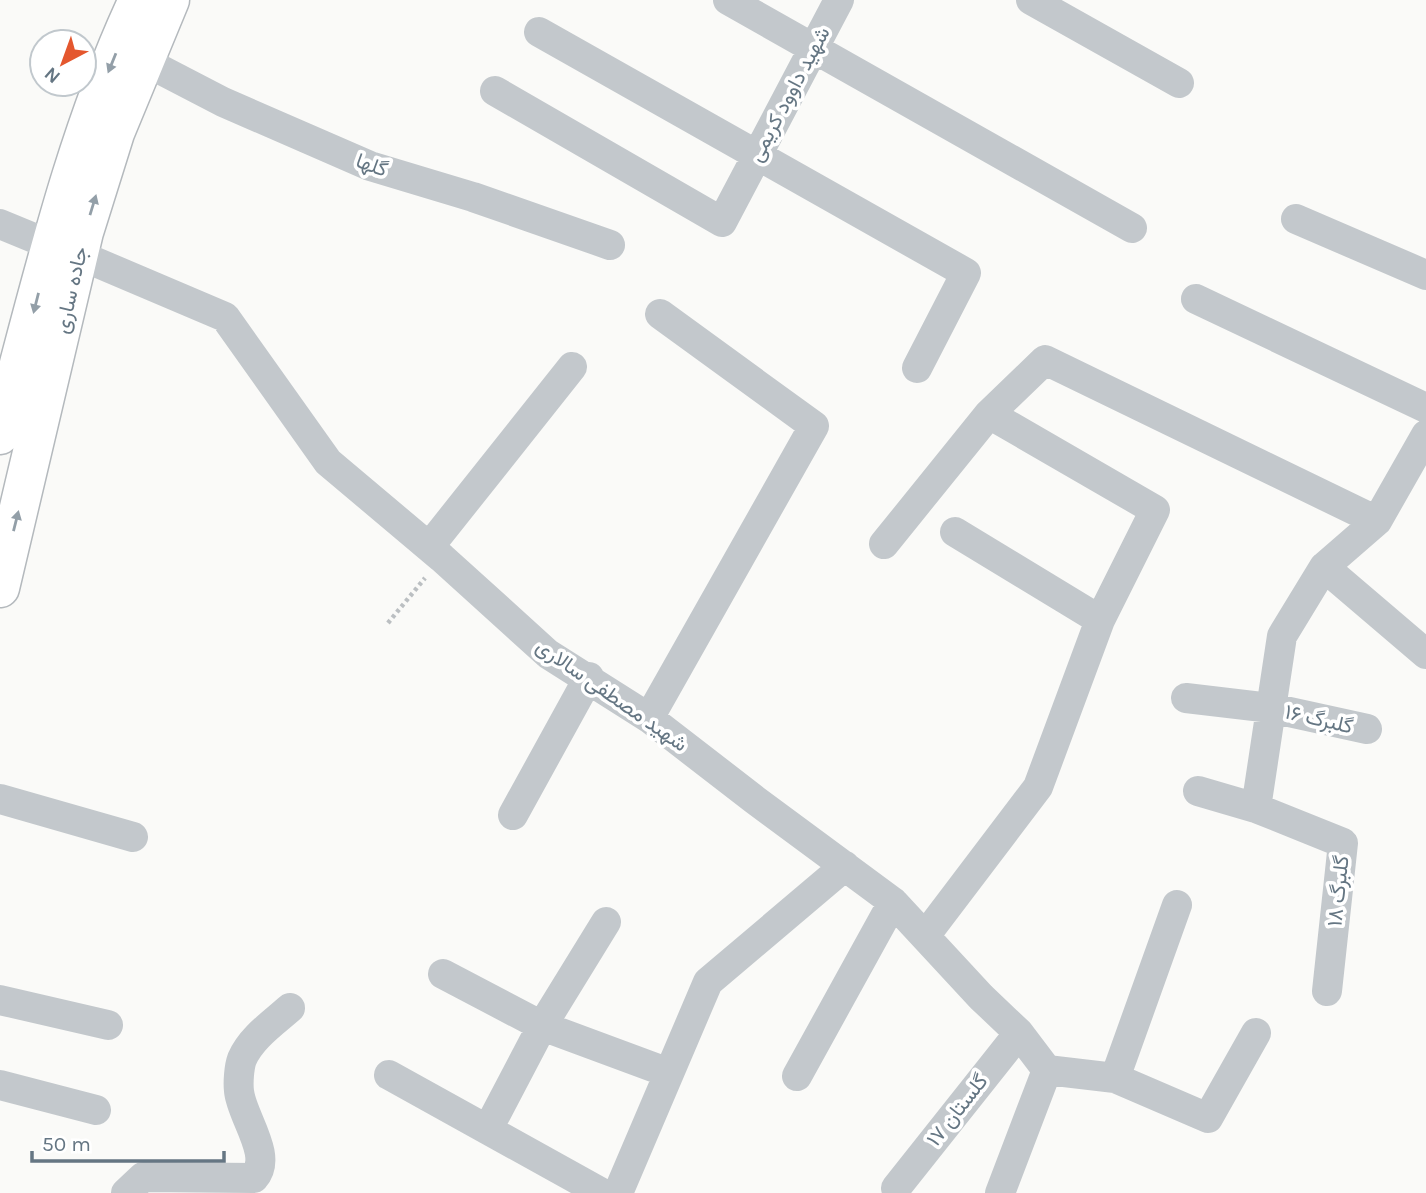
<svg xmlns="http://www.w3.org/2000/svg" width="1426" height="1193" font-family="Karla,Vazirmatn,sans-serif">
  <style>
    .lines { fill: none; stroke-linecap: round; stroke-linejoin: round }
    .highway-casing { stroke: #b4b9bd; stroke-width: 41 }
    .path { stroke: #bbbfc2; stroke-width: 4.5; stroke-dasharray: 3.5 3.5; stroke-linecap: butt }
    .minor { stroke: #c3c8cc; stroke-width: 30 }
    .highway { stroke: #fff; stroke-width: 38 }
    .oneway { fill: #939fa8 }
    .labels { text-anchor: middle; stroke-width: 7; stroke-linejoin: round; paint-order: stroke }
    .street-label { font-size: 21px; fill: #657683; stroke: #fff }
  </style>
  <rect width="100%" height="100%" fill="#fafaf8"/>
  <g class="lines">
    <g class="highway-casing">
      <path id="highway" d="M 0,435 C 40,288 73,139 138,0
        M 0,588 L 84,232 L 115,133 L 170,0"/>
    </g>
    <path class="path" d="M 388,623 L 425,578"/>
    <path class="minor" d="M 728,0 L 1132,228
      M 1031,0 L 1179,83
      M 539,32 L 966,273 L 917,368
      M 144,61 L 223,102 L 370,166 L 473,197 L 610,245
      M 495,91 L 722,222 L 839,0
      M 1296,219 L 1426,275
      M 0,224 L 51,245
      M 79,255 L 225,317 L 328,462 L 442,558 L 548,654 L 649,718 L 755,800 L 893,902 L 981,997 L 1019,1033 L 1047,1070
      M 1196,299 L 1426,408
      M 989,414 L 1155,510 L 1100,620
      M 884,544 L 989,414 L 1045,360 L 1377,521
      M 429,547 L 572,367
      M 1324,567 L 1426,654
      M 1186,698 L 1271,708 L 1367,729
      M 649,718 L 814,426 L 660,314
      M 1198,791 L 1256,808 L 1343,843 L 1327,991
      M 0,799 L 133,837
      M 1256,808 L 1282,636 L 1324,567 L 1377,521 L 1426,435
      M 513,815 L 589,677
      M 925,936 L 1038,787 L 1100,620 L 955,532
      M 443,974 L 542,1026 L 669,1073
      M 0,1000 L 108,1025
      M 1047,1070 L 1115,1078 L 1208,1118 L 1256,1033
      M 389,1075 L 602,1193
      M 797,1076 L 893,902
      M 1115,1078 L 1177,905
      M 0,1085 L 96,1110
      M 488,1129 L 542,1026 L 606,922
      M 896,1188 L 1019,1033
      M 126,1193 L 143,1177 L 254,1178 C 274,1156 241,1116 239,1091 C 238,1083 239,1067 242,1059 C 251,1038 273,1023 290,1008
      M 618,1193 L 708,982 L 845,866
      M 1000,1193 L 1047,1070"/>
    <use href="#highway" class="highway"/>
  </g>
  <defs><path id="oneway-solid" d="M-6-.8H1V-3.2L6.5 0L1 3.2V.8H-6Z" transform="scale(1.75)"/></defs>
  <g class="oneway">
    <use href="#oneway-solid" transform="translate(112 63) rotate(112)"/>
    <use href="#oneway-solid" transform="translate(93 205) rotate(-73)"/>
    <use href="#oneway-solid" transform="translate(36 303) rotate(104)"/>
    <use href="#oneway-solid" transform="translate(16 521) rotate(-76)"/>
  </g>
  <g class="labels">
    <g class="street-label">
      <text transform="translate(789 94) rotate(-62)" y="7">شهید داوود کریمی</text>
      <text transform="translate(372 165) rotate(20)" y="7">گلها</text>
      <text transform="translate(71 290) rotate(-77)" y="7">جاده ساری</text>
      <text transform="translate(612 695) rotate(35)" y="7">شهید مصطفی سالاری</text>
      <text transform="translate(1319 719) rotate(13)" y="7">گلبرگ ۱۶</text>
      <text transform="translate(1338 891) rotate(-84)" y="7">گلبرگ ۱۸</text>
      <text transform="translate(957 1110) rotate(-52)" y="7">گلستان ۱۷</text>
    </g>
  </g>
  <g transform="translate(63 63) rotate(221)"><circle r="33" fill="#ffffff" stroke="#c1c8cd" stroke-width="2"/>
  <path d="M0-5L12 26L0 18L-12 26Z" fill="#e4572e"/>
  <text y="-10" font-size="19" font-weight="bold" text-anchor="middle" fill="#657683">N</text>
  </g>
  <path d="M32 1151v10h192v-10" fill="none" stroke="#657683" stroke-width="3.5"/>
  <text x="42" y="1151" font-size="21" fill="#657683" stroke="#ffffff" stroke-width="5" paint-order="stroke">50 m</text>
</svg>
